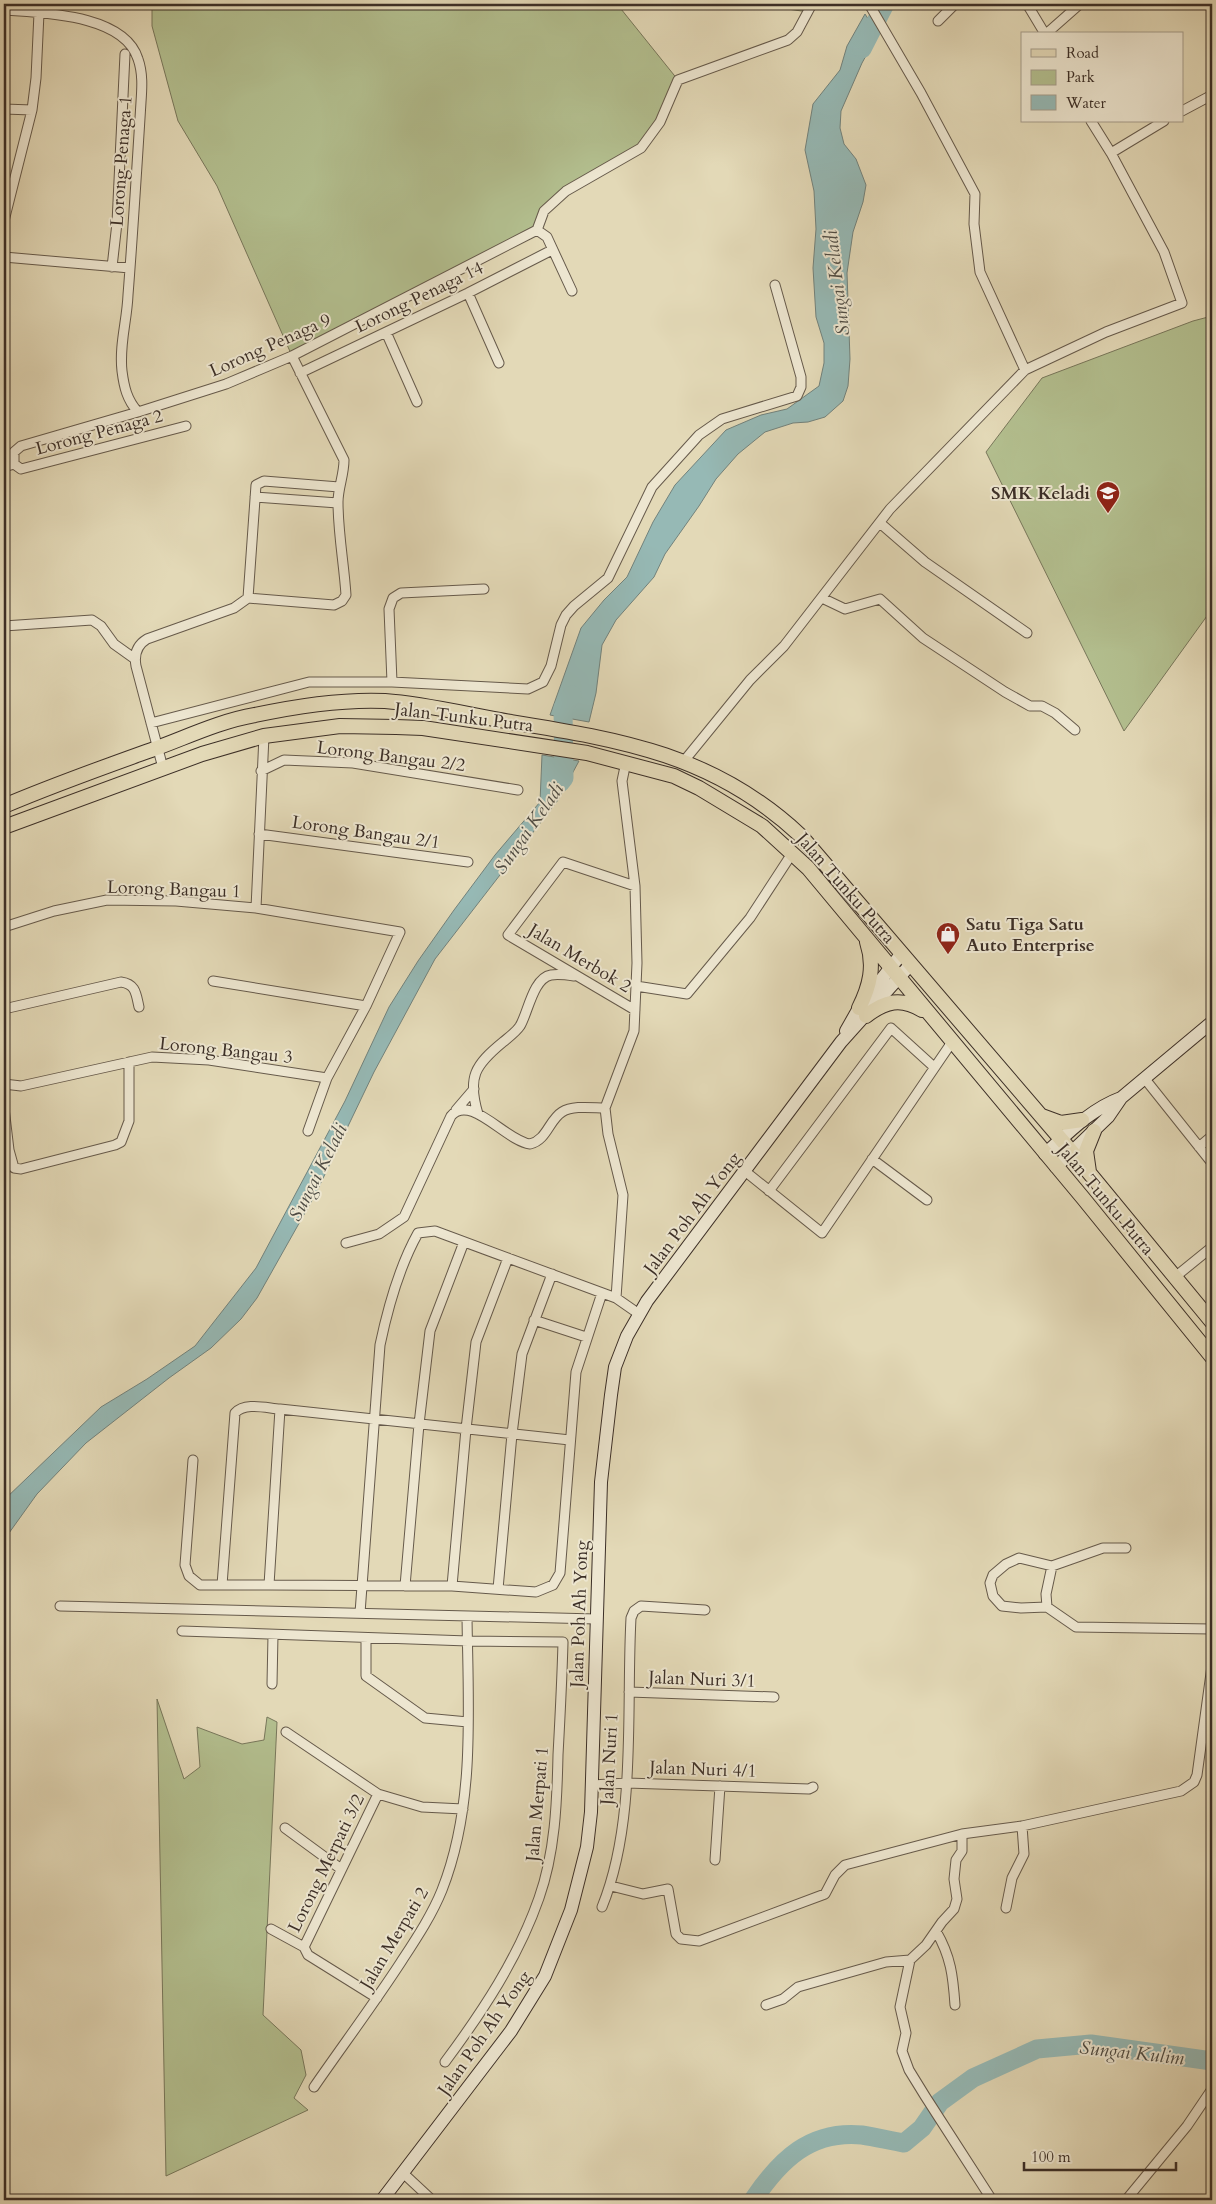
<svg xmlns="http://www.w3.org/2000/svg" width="1216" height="2204" font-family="Cardo,serif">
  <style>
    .green { fill: #b3bf8f; stroke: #78775b }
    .water { fill: #96b9b5; stroke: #72827c }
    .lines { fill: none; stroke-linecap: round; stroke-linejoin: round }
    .river { stroke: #96b9b5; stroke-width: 19 }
    .street-casing { stroke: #665a4b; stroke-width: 11 }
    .secondary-casing { stroke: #3c2f27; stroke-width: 14 }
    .primary-casing { stroke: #3c2f27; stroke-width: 16 }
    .street { stroke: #ede6d0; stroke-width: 9 }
    .secondary { stroke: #ede6d0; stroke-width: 12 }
    .primary { stroke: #e3d9b7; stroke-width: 14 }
    .labels { text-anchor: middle; stroke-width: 4; stroke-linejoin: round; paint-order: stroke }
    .street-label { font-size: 18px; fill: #3c2f27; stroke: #ede6d0 }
    .poi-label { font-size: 18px; font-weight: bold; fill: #3c2f27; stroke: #ede6d0; text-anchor: end }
    .water-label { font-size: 19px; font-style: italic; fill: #4e4b43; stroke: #ede6d0 }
  </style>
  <rect width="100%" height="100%" fill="#e3d9b7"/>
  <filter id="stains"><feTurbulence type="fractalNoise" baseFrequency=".004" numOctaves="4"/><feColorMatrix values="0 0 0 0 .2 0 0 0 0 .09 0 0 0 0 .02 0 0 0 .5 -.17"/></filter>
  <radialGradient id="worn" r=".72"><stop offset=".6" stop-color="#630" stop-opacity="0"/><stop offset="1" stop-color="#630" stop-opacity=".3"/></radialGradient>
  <path class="green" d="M 152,4 L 617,4 L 678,80 L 641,148 L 566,191 L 544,211 L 537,230 L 292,356 L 217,186 L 178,121 L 152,26 Z
    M 645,4 L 747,4 L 672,7 Z
    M 751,4 L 812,4 L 809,12 Z
    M 1212,316 L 1212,609 L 1124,731 L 986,452 L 1042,378 L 1193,321 Z
    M 157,1699 L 184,1779 L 200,1767 L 197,1727 L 242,1744 L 264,1740 L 267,1717 L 277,1722 L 263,2015 L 301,2050 L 306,2075 L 294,2098 L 308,2110 L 166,2176 Z"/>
  <path class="water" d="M 874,4 L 893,4 L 885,21 Z
    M 865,14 L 878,34 L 862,63 L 841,111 L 840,128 L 844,144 L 856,159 L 866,185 L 863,202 L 853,232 L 847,273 L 850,359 L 848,386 L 843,401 L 825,417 L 808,422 L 793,423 L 765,432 L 738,454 L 716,479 L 699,506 L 665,554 L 654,577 L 616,620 L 602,645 L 596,693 L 589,722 L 550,715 L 581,628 L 604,600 L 627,577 L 653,522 L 675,485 L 726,430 L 761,415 L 787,409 L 819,386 L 824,363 L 824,343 L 816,317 L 813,268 L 816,229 L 814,191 L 805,150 L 813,104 L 840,70 L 847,46 Z
    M 542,755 L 579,761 L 558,800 L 435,959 L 374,1072 L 315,1195 L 257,1298 L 241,1319 L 211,1348 L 169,1378 L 86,1443 L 37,1494 L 4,1540 L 4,1500 L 101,1407 L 147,1379 L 195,1346 L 256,1268 L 345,1101 L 389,1007 L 418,961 L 454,910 L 495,855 L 540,802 Z"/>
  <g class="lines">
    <path class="river" d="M 862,49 L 885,4
      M 560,783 L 564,778 L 563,708 L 572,695
      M 753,2200 C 780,2160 810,2130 862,2135 C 876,2137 891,2141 904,2143 L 922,2128 L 940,2102 L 973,2078 L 1037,2049 L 1091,2044 L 1212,2061"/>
    <g class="street-casing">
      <path id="street" d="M 869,4 L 921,93 L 975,194 L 974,224 L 980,272 L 1025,370
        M 1027,4 L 1045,34
        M 4,10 C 42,13 124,14 138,59 C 143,73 142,88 141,102 C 137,166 133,231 128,295 C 127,321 119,345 122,371 C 124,387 127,400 138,412
        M 938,21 L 955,4
        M 1046,34 L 1080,4
        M 4,109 L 32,110
        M 1182,111 L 1212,95
        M 1111,153 L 1164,121
        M 4,221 L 32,110 L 36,78 L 39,13
        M 537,230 L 544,211 L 566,191 L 641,148 L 660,122 L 678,80 L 788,40 L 797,32 L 812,4
        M 537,230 L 547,237 L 572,291
        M 4,257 L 130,268
        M 112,267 L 117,223 L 125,54
        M 468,293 L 499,363
        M 386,332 L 417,402
        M 300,373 L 468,293 L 552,250
        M 14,464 L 14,452 L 21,446 L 138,412 L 226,384 L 292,356 L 537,230
        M 14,464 L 21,469 L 186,426
        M 4,467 L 14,464
        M 255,497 L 338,503
        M 880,523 L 925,562 L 1027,633
        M 248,598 L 334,605 L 342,601 L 346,595 C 344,564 338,533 338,502 C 338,488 344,475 344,460 L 292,356
        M 248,598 L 256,485 L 264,481 L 339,487
        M 822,598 L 845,609 L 880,599 L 923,638 L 1005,692 L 1030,706 L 1042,706 L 1055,713 L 1075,730
        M 4,626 L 92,620 L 101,626 L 114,644 L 135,659
        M 392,682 L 389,609 L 393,598 L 401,593 L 484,589
        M 151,723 L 309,682 L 392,682 L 528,689 L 543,682 L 551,666 L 561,625 L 566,615 L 574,606 L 608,578 L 652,487 L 699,435 L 722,419 L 797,396 L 801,387 L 801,377 L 775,285
        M 684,761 L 750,680 L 784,646 L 890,509 L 1025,370 L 1106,332 L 1182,303 L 1164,252 L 1111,153 L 1091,121
        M 163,768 L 136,666 C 134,655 137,645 147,639 L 234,608 L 248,598
        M 261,771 L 284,760 L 353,763 L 518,790
        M 259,834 L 468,862
        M 256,908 L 264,736
        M 4,927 L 54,911 L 107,900 L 176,901 L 256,908 L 400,932 L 366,1006 L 327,1078 L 308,1131
        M 213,981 L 366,1006
        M 636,986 L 687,994 L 750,918 L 793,852
        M 4,1009 L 121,982 C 136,984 136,994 139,1007
        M 635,1010 L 508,935 L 563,862 L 635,886
        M 1145,1079 L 1212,1163
        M 4,1084 L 21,1086 L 152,1057 L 209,1060 L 327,1078
        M 4,1108 L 9,1150 L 14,1168 L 21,1169 L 115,1145 L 121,1142 L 129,1121 L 129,1062
        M 456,1110 L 474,1089
        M 478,1114 C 467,1077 475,1065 503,1042 C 509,1037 516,1032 520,1026 C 528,1013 533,978 551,975 C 558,974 567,975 574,976
        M 1199,1147 L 1212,1136
        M 872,1159 L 927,1200
        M 746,1172 L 822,1233 L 952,1042
        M 769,1191 L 891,1028 L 934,1067
        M 346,1243 L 379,1234 L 404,1217 L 451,1116 C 470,1093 506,1141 530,1144 C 547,1140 549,1120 562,1112 C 573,1105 593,1108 605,1108
        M 1175,1277 L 1212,1247
        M 616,1298 L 623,1195 L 608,1134 L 605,1108 L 634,1031 L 637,963 L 635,886 L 622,781 L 626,762
        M 534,1320 L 586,1337
        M 280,1409 L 269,1585 L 452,1586 L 536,1592 L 553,1585 L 560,1573 L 576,1372 L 602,1293
        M 193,1460 L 185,1565 L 189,1576 L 200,1585 L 269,1585
        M 1126,1548 L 1103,1548 L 1052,1566 L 1019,1558 L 1006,1564 L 993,1575 L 990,1583 L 993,1596 L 1002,1606 L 1021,1608 L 1047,1607 L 1076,1627 L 1212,1629
        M 222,1585 L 235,1413 C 245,1402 266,1408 280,1409 L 570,1440
        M 405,1586 L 419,1424 L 430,1331 L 464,1242
        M 452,1586 L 466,1429 L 476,1342 L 508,1258
        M 498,1589 L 512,1434 L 522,1354 L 552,1274
        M 60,1606 L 596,1619
        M 1047,1607 L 1046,1594 L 1052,1566
        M 360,1613 L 380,1345 C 388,1307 399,1267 418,1233 L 435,1231 L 616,1298 L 639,1314
        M 182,1631 L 468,1641 L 563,1642 C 562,1680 560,1718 558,1755 C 557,1803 555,1853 539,1898 C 518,1958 483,2011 445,2062
        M 366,1638 L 366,1676 L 425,1718 L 468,1722
        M 272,1684 L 273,1635
        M 629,1692 L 774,1697
        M 286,1732 L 378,1794 L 422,1807 L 463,1809
        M 592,1785 L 627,1783 L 809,1789 L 813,1787
        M 285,1828 L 341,1869
        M 962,1834 L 962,1851 L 956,1860 L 954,1879 L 957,1899 L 954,1909 L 942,1922 L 926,1945 L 910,1960 L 900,2007 L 906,2033 L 902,2051 L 909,2070 L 925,2096 L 992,2200
        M 715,1860 L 720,1786
        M 611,1886 L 643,1894 L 668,1889 L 676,1934 L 681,1939 L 699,1941 L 825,1894 L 835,1875 L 845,1865 L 962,1834 L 1022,1826 L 1181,1791 L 1194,1782 L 1197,1775 L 1212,1666
        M 602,1907 C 637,1821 626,1710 631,1618 L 634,1611 L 641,1606 L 705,1610
        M 1006,1908 L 1012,1878 L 1024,1854 L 1022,1826
        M 271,1929 L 304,1947 L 308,1955 L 377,1998
        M 936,1931 C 951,1957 953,1976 955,2005
        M 304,1947 L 378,1794
        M 766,2005 L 783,1999 L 798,1987 L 886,1962 L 910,1960
        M 314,2087 C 343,2045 373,2005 401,1962 C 416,1939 432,1915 442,1890 C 476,1804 468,1706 467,1616
        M 403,2173 L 432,2200
        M 1126,2200 L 1187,2126 L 1212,2089"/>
    </g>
    <g class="secondary-casing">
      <path id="secondary" d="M 846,1031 L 859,1008 L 902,953
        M 1045,1154 C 1068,1133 1091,1109 1121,1098 L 1212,1022
        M 1056,1167 L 1108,1117 L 1121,1098
        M 382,2200 L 511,2031 L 545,1976 L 571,1910 L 587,1847 L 591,1812 L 601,1482 L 611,1395 L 615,1367 L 627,1336 L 647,1301 L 841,1042 L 911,964"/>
    </g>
    <g class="primary-casing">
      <path id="primary" d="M 4,806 C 53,785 104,767 154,749 C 187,737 220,721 255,715 C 297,706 341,699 385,701 C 427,704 469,715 511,722 C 622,740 715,755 801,836 L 1072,1152 L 1212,1322
        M 4,827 L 202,754 L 264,736 L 340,726 L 396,727 L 423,728 L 587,753 L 674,776 L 699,788 L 762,826 L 808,868 L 1083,1198 L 1212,1357
        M 859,1008 C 870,986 875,966 867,942
        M 866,1016 C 885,1001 901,997 922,1010
        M 1042,1116 L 1061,1123 L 1082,1120
        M 1089,1172 L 1086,1151 L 1094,1131"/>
    </g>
    <use href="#street" class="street"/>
    <use href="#secondary" class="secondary"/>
    <use href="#primary" class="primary"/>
  </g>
  <defs>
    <g id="school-pin" transform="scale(1.25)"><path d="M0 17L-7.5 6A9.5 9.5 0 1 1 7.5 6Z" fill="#8f2418" stroke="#ede6d0"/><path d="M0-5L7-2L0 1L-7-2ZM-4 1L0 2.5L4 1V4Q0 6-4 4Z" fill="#fff"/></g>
    <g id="shop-pin" transform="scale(1.25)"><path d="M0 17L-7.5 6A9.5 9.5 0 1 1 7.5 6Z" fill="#8f2418" stroke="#ede6d0"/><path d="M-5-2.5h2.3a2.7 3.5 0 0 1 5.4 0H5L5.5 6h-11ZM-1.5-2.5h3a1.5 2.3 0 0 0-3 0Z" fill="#fff"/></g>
  </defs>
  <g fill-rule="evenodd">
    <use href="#school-pin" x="1108" y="493"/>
    <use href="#shop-pin" x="948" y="934"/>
  </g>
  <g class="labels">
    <g class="street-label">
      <text transform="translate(121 161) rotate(-86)" y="6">Lorong Penaga 1</text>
      <text transform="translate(419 297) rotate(-26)" y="6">Lorong Penaga 14</text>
      <text transform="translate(270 345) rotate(-24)" y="6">Lorong Penaga 9</text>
      <text transform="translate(99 432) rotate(-15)" y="6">Lorong Penaga 2</text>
      <text transform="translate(464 717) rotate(7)" y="6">Jalan Tunku Putra</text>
      <text transform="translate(391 756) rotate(7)" y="6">Lorong Bangau 2/2</text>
      <text transform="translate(366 832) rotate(8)" y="6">Lorong Bangau 2/1</text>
      <text transform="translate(846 888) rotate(49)" y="6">Jalan Tunku Putra</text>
      <text transform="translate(174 889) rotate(2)" y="6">Lorong Bangau 1</text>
      <text transform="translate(580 958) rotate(31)" y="6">Jalan Merbok 2</text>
      <text transform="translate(226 1050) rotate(6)" y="6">Lorong Bangau 3</text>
      <text transform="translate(1106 1199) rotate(50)" y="6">Jalan Tunku Putra</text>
      <text transform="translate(692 1213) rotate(-53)" y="6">Jalan Poh Ah Yong</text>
      <text transform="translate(579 1614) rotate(-88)" y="6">Jalan Poh Ah Yong</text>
      <text transform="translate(702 1679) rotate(2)" y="6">Jalan Nuri 3/1</text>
      <text transform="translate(609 1759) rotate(-87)" y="6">Jalan Nuri 1</text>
      <text transform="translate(703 1769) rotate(2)" y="6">Jalan Nuri 4/1</text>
      <text transform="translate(537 1804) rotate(-85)" y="6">Jalan Merpati 1</text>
      <text transform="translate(326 1863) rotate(-64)" y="6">Lorong Merpati 3/2</text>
      <text transform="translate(394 1938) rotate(-59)" y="6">Jalan Merpati 2</text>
      <text transform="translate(484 2033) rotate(-55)" y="6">Jalan Poh Ah Yong</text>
    </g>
    <g class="poi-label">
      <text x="1090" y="499">SMK Keladi</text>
      <text x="966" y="930" text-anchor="start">Satu Tiga Satu<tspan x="966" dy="21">Auto Enterprise</tspan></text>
    </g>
    <g class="water-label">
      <text transform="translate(836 283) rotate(-97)" y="7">Sungai Keladi</text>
      <text transform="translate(528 828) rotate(-55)" y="7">Sungai Keladi</text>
      <text transform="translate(317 1172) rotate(-63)" y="7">Sungai Keladi</text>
      <text transform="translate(1132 2052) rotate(6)" y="7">Sungai Kulim</text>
    </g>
  </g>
  <rect width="1216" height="2204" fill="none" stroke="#e3d9b7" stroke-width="20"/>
  <rect x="5" y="5" width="1206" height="2194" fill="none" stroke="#3c2f27" stroke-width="2.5"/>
  <rect x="10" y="10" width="1196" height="2184" fill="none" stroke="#3c2f27"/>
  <rect x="1021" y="32" width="162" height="90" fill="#ede6d0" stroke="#a69d8c"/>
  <rect x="1031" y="49" width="25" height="8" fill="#e3d9b7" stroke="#a69d8c"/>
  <text x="1066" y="58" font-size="15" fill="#3c2f27">Road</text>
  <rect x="1031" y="70" width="25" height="15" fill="#b3bf8f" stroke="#a69d8c"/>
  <text x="1066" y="82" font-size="15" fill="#3c2f27">Park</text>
  <rect x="1031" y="95" width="25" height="15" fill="#96b9b5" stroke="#a69d8c"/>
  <text x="1066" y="108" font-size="15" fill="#3c2f27">Water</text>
  <path d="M1024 2162v8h152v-8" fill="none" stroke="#3c2f27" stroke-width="2.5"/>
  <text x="1031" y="2162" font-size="15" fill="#3c2f27" stroke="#ede6d0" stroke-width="4" paint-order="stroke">100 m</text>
  <rect width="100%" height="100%" filter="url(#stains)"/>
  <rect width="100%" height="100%" fill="url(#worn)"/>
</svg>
